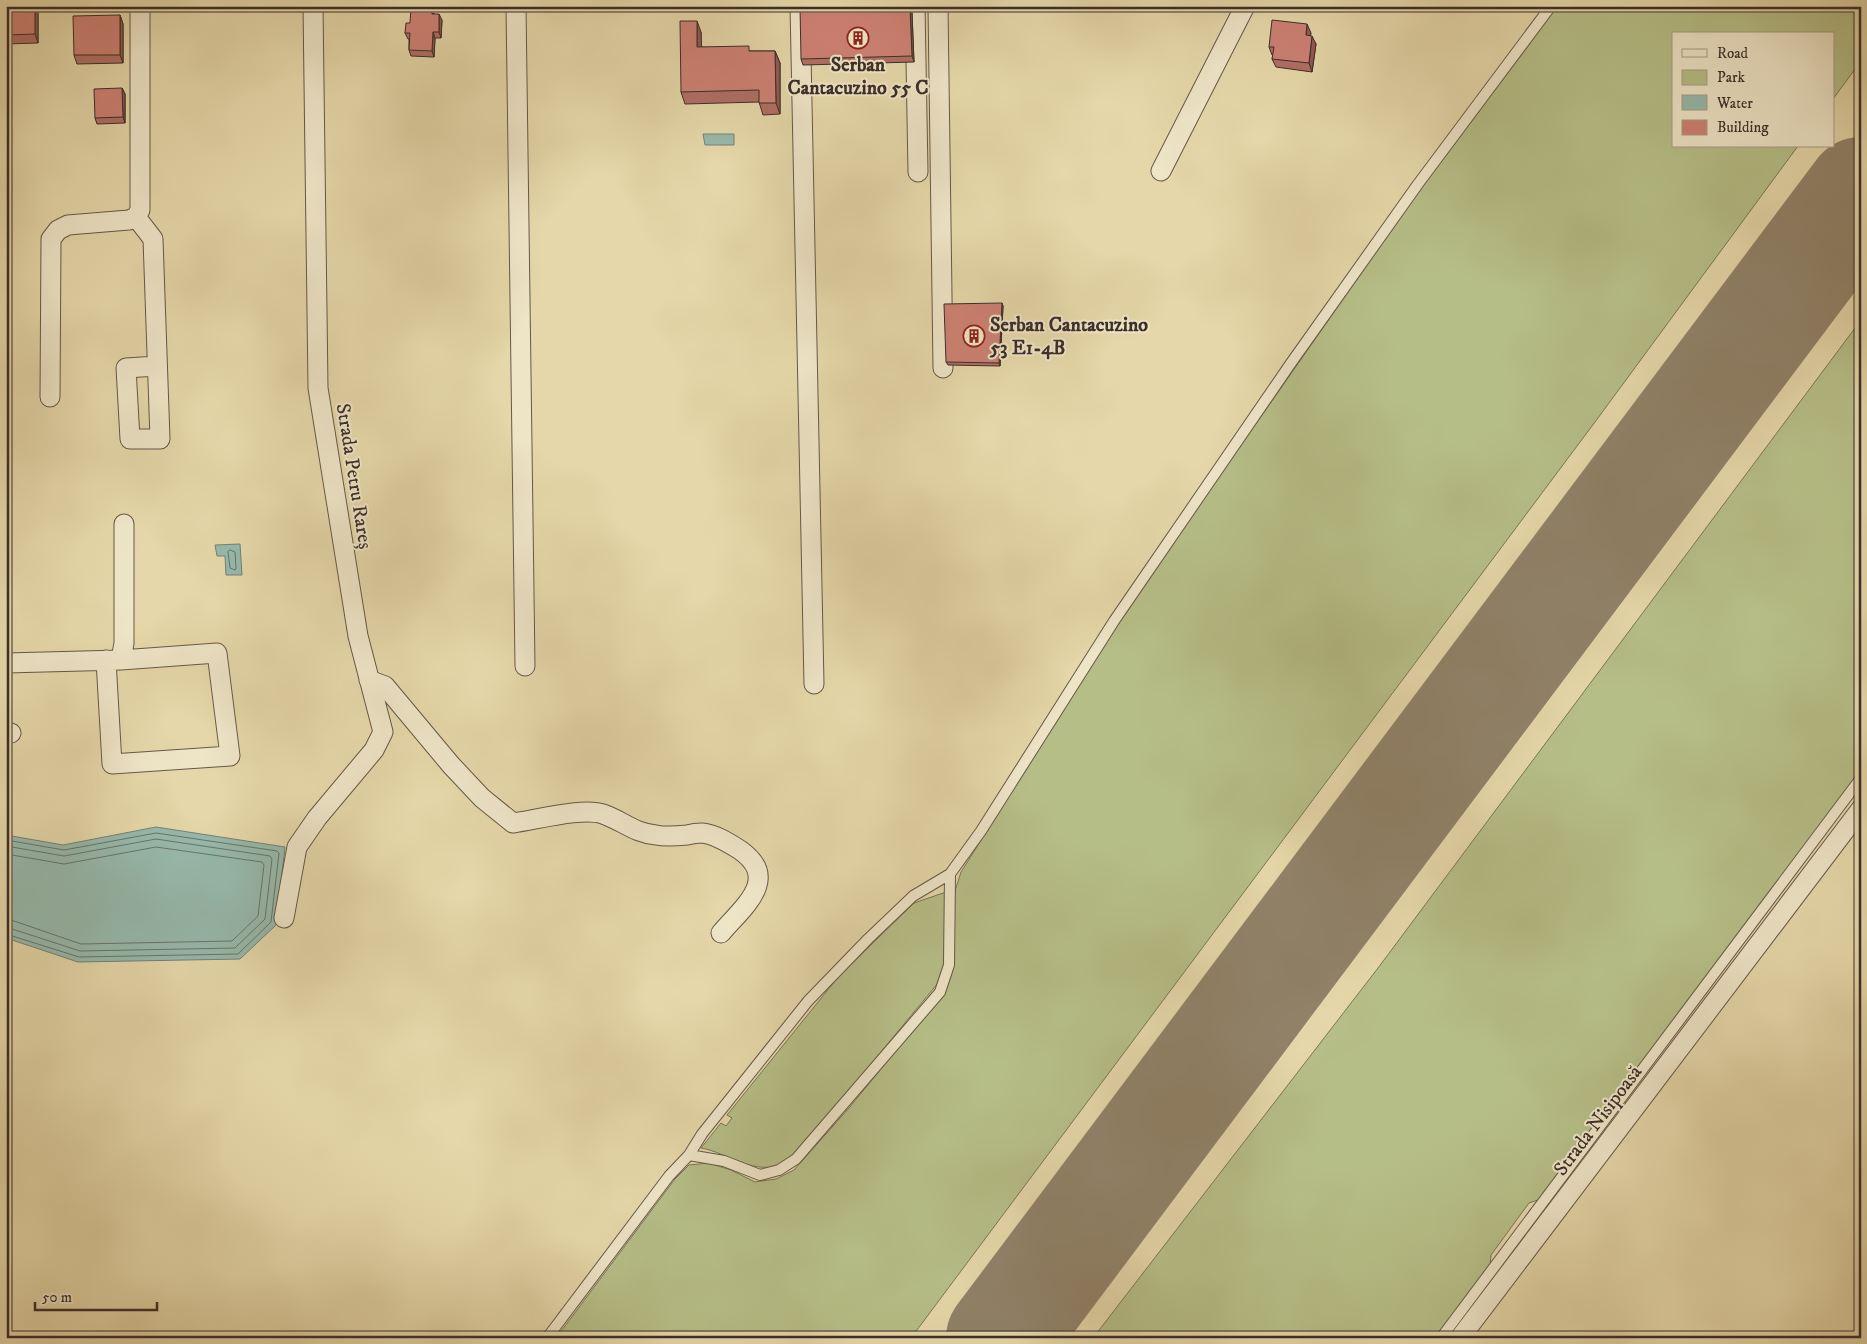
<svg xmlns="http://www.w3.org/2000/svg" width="1867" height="1344" font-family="'IM FELL DW Pica',serif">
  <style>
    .green { fill: #b6be87; stroke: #787658 }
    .water { fill: #96b9ac; stroke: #728178 }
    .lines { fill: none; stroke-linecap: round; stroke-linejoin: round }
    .shore { stroke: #68746a; stroke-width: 1 }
    .runway { stroke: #908269; stroke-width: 110 }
    .service-casing { stroke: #665849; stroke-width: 12 }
    .minor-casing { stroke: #665849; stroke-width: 21 }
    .service { stroke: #eee5c7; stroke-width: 10 }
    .minor { stroke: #eee5c7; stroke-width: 19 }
    .wall { fill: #b06f64; stroke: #3b2e29 }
    .shaded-wall { fill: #905a51; stroke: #3b2e29 }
    .building { fill: #cd8174; stroke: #3b2e29 }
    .labels { text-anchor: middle; stroke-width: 4; stroke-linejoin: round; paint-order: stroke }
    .poi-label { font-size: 20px; font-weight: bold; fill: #3b2e29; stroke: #eee5c7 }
    .street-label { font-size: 20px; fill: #3b2e29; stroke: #eee5c7 }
  </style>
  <rect width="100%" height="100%" fill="#e5d7a9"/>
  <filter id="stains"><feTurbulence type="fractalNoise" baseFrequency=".004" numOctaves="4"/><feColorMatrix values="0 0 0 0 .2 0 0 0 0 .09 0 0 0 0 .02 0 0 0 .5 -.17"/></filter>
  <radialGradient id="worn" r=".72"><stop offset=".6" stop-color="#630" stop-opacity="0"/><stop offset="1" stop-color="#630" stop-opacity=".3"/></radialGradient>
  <path class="green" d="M 1554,6 L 1861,6 L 1861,61 L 1833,99 L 1833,34 L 1673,34 L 1673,146 L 1798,146 L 1595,422 L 911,1338 L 556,1338 L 675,1179 L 689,1165 L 709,1163 L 731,1170 L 755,1182 L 776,1179 L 794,1170 L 849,1108 L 943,993 L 955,891 L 961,872 L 1130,604 L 1455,139 Z
    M 1861,320 L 1861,762 L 1858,766 L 1857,776 L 1541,1199 L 1529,1203 L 1491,1255 L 1490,1266 L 1436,1338 L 1093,1338 L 1378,968 Z
    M 946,892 L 944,966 L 938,983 L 799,1151 C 795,1155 789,1161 784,1163 C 755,1177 729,1153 701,1148 L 721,1123 L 726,1126 L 732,1118 L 727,1115 L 839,976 L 914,903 Z"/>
  <path class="water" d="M 703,134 L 734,134 L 734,145 L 705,145 Z
    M 240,544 L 242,575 L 226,575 L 225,556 L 217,556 L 215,545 Z
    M 156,827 L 285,847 L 276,925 L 240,959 L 78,962 L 6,938 L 6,835 L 63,845 Z"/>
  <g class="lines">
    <path class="shore" d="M 230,550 L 235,552 L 236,568 L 235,570 L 230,568 L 228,552 Z
      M 6,840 L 64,850 L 156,833 L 277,851 L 279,853 L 271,922 L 238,954 L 79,957 L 6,934
      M 6,846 L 64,856 L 156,839 L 270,856 L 272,859 L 265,919 L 235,948 L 80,951 L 6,927
      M 6,854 L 64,864 L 156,847 L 262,862 L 264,865 L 258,916 L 232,941 L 81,944 L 14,921 L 6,920"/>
    <path class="runway" d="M 1001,1338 L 1861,192"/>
    <g class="service-casing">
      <path id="service" d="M 689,1155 L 724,1161 L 760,1175 L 779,1170 L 796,1159 L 940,992 L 949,965 L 950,874
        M 547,1338 L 669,1176 L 689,1155 L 702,1134 L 808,1001 L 868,939 L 913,896 L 950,874 L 981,831 L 1114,621 L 1291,363 L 1418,184 L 1551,6
        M 1441,1338 L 1861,778"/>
    </g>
    <g class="minor-casing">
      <path id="minor" d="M 516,6 L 525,666
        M 800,6 L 814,684
        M 915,6 L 918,172
        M 938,6 L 943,368
        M 1161,171 L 1245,6
        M 136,217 L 153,239 L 160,439 L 130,439 L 126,368 L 157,366
        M 50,397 L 51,239 L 58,230 L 68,225 L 129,220 L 136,217 L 140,210 L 140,6
        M 106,660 L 112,764 L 230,756 L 217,653 L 121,660
        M 6,663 L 121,660 L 124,643 L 124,524
        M 369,680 L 385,686 L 451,765 L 482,798 L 513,823 C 536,820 583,807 603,814 C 623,821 634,833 656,835 C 666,837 677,836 687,835 C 691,834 697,833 702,833 C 715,834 729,843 740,850 C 781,879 743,907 721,933
        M 6,732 L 11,733
        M 284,918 L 297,847 L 317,818 L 374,750 L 383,732 L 358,636 L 318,388 L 313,6
        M 1460,1338 L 1861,809"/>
    </g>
    <use href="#service" class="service"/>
    <use href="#minor" class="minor"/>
  </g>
  <path class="wall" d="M 6,6 L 38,6 L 38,43 L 6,44 Z
    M 910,7 L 912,13 L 914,62 L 803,65 L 801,59 Z
    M 434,13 L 434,14 L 442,20 L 441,38 L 435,38 L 434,57 L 411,56 L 409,50 L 409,39 L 408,39 L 405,33 L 410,23 Z
    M 120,15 L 123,24 L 123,63 L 77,64 L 74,55 Z
    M 701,32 L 701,47 L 751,51 L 775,51 L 780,63 L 780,114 L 763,115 L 759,102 L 685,104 L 681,92 Z
    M 1311,33 L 1310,35 L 1316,44 L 1312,72 L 1276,67 L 1272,59 L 1273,56 L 1272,55 L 1269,47 Z
    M 122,88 L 125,94 L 125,123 L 97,124 L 95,118 Z
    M 1002,303 L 1003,306 L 1000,366 L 948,365 L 946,362 Z"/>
  <path class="shaded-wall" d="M 35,6 L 38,6 L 38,43 L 35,34 Z
    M 910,7 L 912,13 L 914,62 L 912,56 Z
    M 439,14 L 442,20 L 441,38 L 439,32 Z
    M 120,15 L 123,24 L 123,63 L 120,55 Z
    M 697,21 L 701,32 L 702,58 L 697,47 Z
    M 1307,24 L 1311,33 L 1309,44 L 1306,35 Z
    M 433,32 L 435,38 L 434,57 L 432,51 Z
    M 1312,36 L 1316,44 L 1312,72 L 1309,63 Z
    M 775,51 L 780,63 L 780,114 L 776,103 Z
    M 122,88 L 125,94 L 125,123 L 123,117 Z
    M 1002,303 L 1003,306 L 1000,366 L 999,363 Z"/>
  <path class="building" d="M 6,6 L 35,6 L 35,34 L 6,35 Z
    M 411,6 L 432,7 L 432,14 L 439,14 L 439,32 L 433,32 L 432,51 L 409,50 L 410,33 L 405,33 L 406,23 L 410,23 Z
    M 800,7 L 910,7 L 912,56 L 801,59 Z
    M 120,15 L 120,55 L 74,55 L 73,16 Z
    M 1272,20 L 1307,24 L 1306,35 L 1312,36 L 1309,63 L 1272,59 L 1274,47 L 1269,47 Z
    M 680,21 L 697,21 L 697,47 L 749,46 L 749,51 L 775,51 L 776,103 L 759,103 L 759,90 L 681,92 Z
    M 122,88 L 123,117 L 95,118 L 94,89 Z
    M 1002,303 L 999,363 L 946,362 L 944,304 Z"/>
  <defs>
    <g id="building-ring" transform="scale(1.125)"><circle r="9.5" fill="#eee5c7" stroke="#8f2418" stroke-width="1.5"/><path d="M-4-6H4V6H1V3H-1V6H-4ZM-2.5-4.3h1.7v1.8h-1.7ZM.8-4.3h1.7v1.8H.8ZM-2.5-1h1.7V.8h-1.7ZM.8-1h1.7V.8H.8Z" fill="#8f2418"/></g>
  </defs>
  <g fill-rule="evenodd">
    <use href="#building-ring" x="858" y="38"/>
    <use href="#building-ring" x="974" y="336"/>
  </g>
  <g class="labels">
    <g class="poi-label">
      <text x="858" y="71">Serban<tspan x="858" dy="23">Cantacuzino 55 C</tspan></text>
      <text x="990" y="331" text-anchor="start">Serban Cantacuzino<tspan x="990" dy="23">53 E1-4B</tspan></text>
    </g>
    <g class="street-label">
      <text transform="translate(355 476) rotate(81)" y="7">Strada Petru Rareș</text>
      <text transform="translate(1597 1120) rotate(-53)" y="7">Strada Nisipoasă</text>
    </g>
  </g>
  <rect width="1867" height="1344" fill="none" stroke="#e5d7a9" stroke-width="25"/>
  <rect x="8" y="8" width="1852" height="1329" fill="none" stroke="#3b2e29" stroke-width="2.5"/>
  <rect x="12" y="12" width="1842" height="1319" fill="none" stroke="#3b2e29"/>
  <rect x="1672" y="32" width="162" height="115" fill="#eee5c7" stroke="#a69c88"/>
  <rect x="1682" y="49" width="25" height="8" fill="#eee5c7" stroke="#a69c88"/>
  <text x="1717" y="58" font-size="15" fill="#3b2e29">Road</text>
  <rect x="1682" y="70" width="25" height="15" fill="#b6be87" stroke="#a69c88"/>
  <text x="1717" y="82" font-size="15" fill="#3b2e29">Park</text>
  <rect x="1682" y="95" width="25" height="15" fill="#96b9ac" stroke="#a69c88"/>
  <text x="1717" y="108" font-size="15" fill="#3b2e29">Water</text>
  <rect x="1682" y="120" width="25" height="15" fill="#cd8174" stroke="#a69c88"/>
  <text x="1717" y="132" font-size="15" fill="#3b2e29">Building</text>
  <path d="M35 1302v8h122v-8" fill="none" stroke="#3b2e29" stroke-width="2.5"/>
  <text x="42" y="1302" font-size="15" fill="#3b2e29" stroke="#eee5c7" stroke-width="4" paint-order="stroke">50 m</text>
  <rect width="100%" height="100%" filter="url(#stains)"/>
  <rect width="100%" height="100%" fill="url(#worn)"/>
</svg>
